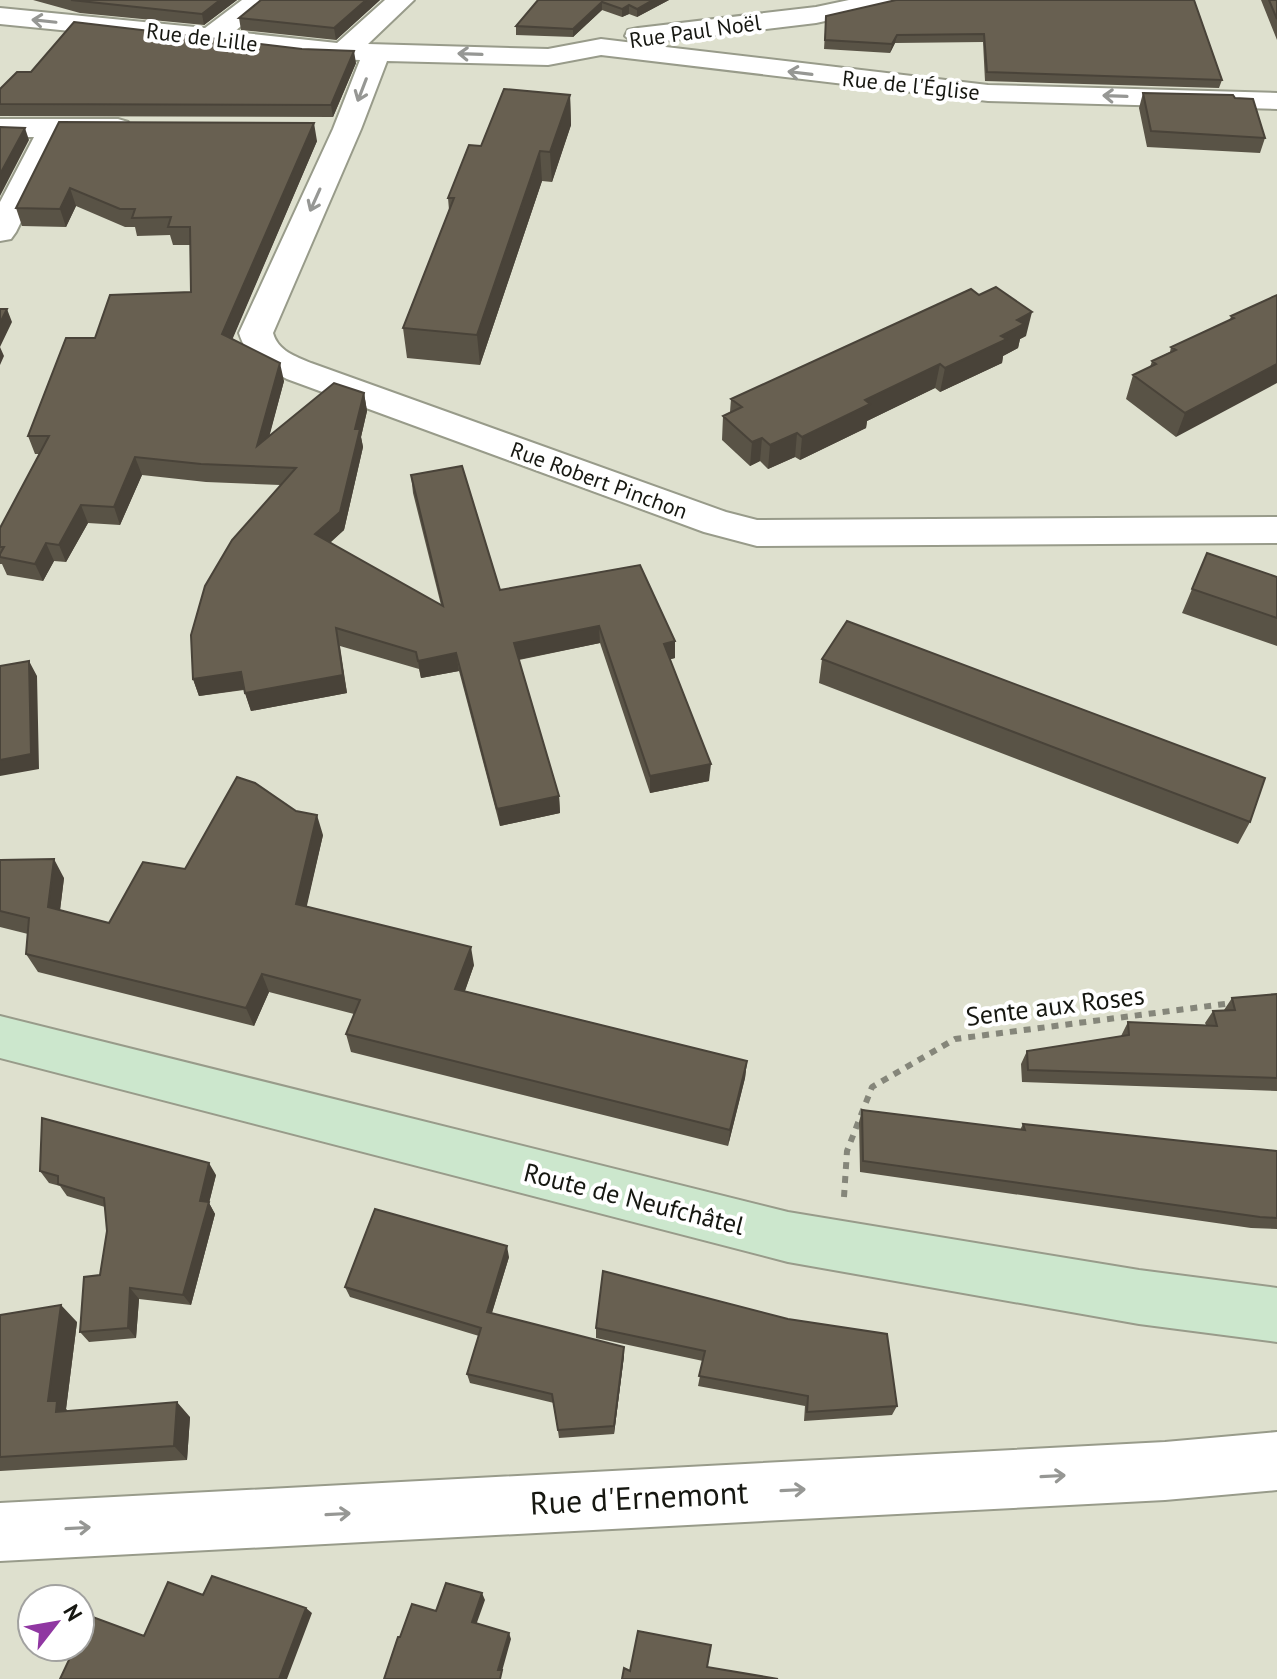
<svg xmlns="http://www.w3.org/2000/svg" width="1277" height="1679" font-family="'PT Sans',sans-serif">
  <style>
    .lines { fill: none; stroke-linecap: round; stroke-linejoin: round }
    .street-casing { stroke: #989b8a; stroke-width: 4 }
    .secondary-casing { stroke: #989b8a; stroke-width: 4 }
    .path { stroke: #85867a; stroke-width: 6; stroke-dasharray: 7 7; stroke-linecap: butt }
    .street { fill: #fff; fill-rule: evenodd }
    .secondary { fill: #cce7cd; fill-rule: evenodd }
    .wall { fill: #595346 }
    .shaded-wall { fill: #494339 }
    .building { fill: #686051; stroke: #494339; stroke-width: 2 }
    .oneway { stroke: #969794 }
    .labels { text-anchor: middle; stroke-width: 8; stroke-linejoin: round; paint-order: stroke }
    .far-street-label { font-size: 22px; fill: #161711; stroke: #fff }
    .street-label { font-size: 26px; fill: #161711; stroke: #fff }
    .near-street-label { font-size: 32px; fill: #161711; stroke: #fff }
  </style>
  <rect width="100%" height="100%" fill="#dee0ce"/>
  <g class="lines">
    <g class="street-casing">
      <path id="street" d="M 242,0 L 272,0 L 234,32 L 337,43 L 385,0 L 414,0 L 368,44 L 548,49 L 601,39 L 634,43 L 625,36 L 628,30 L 638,28 L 816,7 L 849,0 L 898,0 L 894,6 L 816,23 L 640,44 L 988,85 L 1277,93 L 1277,109 L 988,101 L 601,55 L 548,65 L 387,61 L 361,129 L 273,333 C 278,351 295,356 311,363 L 726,512 L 757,520 L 1277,517 L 1277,543 L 757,546 L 704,532 L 287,379 C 264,367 247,359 239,333 L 333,129 L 360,60 L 305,58 L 211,45 L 0,24 L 0,8 L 205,28 Z
        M 0,119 L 118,119 L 128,122 L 132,128 L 128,134 L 63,137 L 16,232 L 11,239 L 0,241 L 0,202 L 34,137 L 0,137 Z
        M 1277,1432 L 1277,1490 L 1165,1500 L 0,1561 L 0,1503 L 1165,1442 Z"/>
    </g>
    <g class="secondary-casing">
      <path id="secondary" d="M 0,1016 L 788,1212 L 1139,1270 L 1277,1288 L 1277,1342 L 1139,1324 L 788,1262 L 0,1058 Z"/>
    </g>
    <path class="path" d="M 844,1197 L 847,1151 L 872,1087 L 955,1039 L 1232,1003"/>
    <use href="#street" class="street"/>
    <use href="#secondary" class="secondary"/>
  </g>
  <path class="wall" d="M 33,0 L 237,0 L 204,25 L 80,13 Z
    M 380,0 L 336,40 L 241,30 L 239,18 Z
    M 538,0 L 669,0 L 637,17 L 629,14 L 622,17 L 602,10 L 573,37 L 516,35 L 516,26 Z
    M 896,0 L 1222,80 L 1219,88 L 985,81 L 983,42 L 895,43 L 890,53 L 824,49 L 826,16 Z
    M 1261,0 L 1277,0 L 1277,40 Z
    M 356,63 L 333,117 L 0,116 L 0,89 Z
    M 1143,93 L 1235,98 L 1265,138 L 1260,153 L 1147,147 L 1139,108 Z
    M 570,95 L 571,125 L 552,182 L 542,181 L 480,365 L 407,358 L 403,328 L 449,210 L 448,198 L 481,146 Z
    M 59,122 L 317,141 L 232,339 L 284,381 L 269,436 L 364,393 L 367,411 L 361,437 L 363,447 L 344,530 L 330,543 L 441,605 L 413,493 L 411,475 L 500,590 L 640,565 L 675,658 L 670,659 L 709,781 L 650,793 L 600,643 L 519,660 L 559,796 L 560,813 L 500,826 L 459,671 L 421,678 L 419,669 L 340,646 L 347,693 L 251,711 L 244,690 L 199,696 L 193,679 L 280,485 L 206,482 L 142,475 L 120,525 L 88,523 L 66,562 L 54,561 L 43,581 L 7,575 L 2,564 L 0,564 L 0,528 L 40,454 L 35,454 L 28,436 L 95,338 L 191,292 L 190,245 L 173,245 L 170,235 L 137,236 L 135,227 L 125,227 L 76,206 L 66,227 L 22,226 L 16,208 Z
    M 1277,295 L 1176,437 L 1126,399 L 1133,375 L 1150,367 L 1152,361 L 1170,352 L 1171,347 L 1230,320 L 1231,316 Z
    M 1026,336 L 1020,339 L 1018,348 L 1003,356 L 1002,363 L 940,392 L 935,388 L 867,421 L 866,428 L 800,460 L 795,457 L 768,469 L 760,461 L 750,466 L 722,440 L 723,416 L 730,412 L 731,399 Z
    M 1207,553 L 1277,577 L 1277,646 L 1182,613 Z
    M 822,659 L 1250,822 L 1238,844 L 819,683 Z
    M 323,835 L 306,907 L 474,965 L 465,991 L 747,1061 L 745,1078 L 728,1146 L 351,1052 L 346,1034 L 354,1014 L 269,992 L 254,1026 L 38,972 L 26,954 L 28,934 L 0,927 L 0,860 L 64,878 L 60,910 L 109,923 L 185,869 Z
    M 1277,994 L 1277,1091 L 1022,1082 L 1021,1064 L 1027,1051 L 1121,1036 L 1128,1022 L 1206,1025 L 1205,1023 L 1213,1011 L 1224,1010 L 1232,998 Z
    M 862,1110 L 1020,1130 L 1023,1124 L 1277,1151 L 1277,1229 L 1251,1228 L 860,1172 L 859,1122 Z
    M 40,1171 L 216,1175 L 209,1203 L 215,1214 L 191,1305 L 139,1299 L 136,1338 L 89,1342 L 80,1332 L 100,1275 L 107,1231 L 105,1207 L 67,1196 L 60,1186 L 49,1183 Z
    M 509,1257 L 492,1313 L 624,1356 L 614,1434 L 559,1438 L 554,1403 L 470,1383 L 467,1374 L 479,1336 L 350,1297 L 345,1287 Z
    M 603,1271 L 897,1406 L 892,1415 L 804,1421 L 805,1406 L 698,1386 L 703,1361 L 596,1338 L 596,1328 Z
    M 0,1315 L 77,1322 L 66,1409 L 67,1411 L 190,1417 L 187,1460 L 0,1471 Z"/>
  <path class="shaded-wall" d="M 220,0 L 237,0 L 204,25 L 202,14 Z
    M 366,0 L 380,0 L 336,40 L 334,28 Z
    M 653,0 L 669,0 L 637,17 L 637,9 Z
    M 602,2 L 602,10 L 573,37 L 573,29 Z
    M 629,5 L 629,14 L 622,17 L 622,9 Z
    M 897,35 L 895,43 L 890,53 L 892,44 Z
    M 354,51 L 356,63 L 333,117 L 331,105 Z
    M 570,95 L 571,125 L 552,182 L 550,152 Z
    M 314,123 L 317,141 L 227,352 L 222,334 Z
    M 25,128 L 29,140 L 0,196 L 0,174 Z
    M 540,151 L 542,181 L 480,365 L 477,335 Z
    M 70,188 L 76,206 L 66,227 L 60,209 Z
    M 7,309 L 12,322 L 0,347 L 4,356 L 0,365 L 0,323 Z
    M 1032,312 L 1026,336 L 1020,339 L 1018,348 L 1003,356 L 1002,363 L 940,392 L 945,368 L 1001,336 L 1017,320 Z
    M 280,363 L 284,381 L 262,464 L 257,446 Z
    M 940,364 L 935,388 L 867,421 L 866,428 L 800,460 L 802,437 L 865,400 Z
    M 1277,364 L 1277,383 L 1176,437 L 1185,413 Z
    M 364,393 L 367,411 L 361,437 L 363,447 L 344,530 L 319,552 L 315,534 L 355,429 Z
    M 797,433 L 795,457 L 768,469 L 770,445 Z
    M 762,438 L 760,461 L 750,466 L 752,442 Z
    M 135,457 L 142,475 L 120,525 L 114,507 Z
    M 81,505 L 88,523 L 66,562 L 59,545 Z
    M 46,543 L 54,561 L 43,581 L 35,564 Z
    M 599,626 L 600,643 L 516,660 L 514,643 Z
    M 336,628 L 347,693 L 251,711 L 245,693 Z
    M 675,641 L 675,658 L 664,661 L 664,644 Z
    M 456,653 L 459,671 L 421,678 L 418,661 Z
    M 29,661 L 37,676 L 39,769 L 0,776 L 0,760 Z
    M 241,672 L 246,689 L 199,696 L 193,679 Z
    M 711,764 L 709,781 L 650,793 L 650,776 Z
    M 559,796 L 560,813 L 500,826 L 497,809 Z
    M 317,815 L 323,835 L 303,923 L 296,904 Z
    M 54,859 L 64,878 L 58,926 L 48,907 Z
    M 471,947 L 474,965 L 459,1007 L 455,989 Z
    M 262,974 L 269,992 L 254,1026 L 246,1008 Z
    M 747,1061 L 745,1078 L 728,1146 L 730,1130 Z
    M 209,1163 L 216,1175 L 209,1203 L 215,1214 L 191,1305 L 183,1295 L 200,1201 Z
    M 507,1246 L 509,1257 L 489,1322 L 487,1312 Z
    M 130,1288 L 139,1299 L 136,1338 L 128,1328 Z
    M 61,1305 L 77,1322 L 66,1409 L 73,1416 L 56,1412 L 48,1401 Z
    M 624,1347 L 624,1356 L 614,1434 L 614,1426 Z
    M 177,1402 L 190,1417 L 187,1460 L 174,1446 Z
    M 482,1593 L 485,1600 L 475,1628 L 472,1622 Z
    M 306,1608 L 312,1613 L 287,1679 L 279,1679 Z
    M 509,1633 L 511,1639 L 501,1675 L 498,1670 Z"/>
  <path class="building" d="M 71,0 L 220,0 L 202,14 Z
    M 261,0 L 366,0 L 334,28 L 239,18 Z
    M 538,0 L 653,0 L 637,9 L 629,5 L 622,9 L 602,2 L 573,29 L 516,26 Z
    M 896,0 L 1194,0 L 1222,80 L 987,72 L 984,34 L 897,35 L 892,44 L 825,40 L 826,16 Z
    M 1269,0 L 1277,0 L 1277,19 Z
    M 74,22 L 302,49 L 354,51 L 331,105 L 0,104 L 0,89 L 17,72 L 31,72 Z
    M 504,89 L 570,95 L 550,152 L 540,151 L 477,335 L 403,328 L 454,198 L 448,198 L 469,145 L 481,146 Z
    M 1143,93 L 1233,95 L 1235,98 L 1253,99 L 1265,138 L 1151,131 Z
    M 59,122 L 314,123 L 222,334 L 280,363 L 257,446 L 334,383 L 364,393 L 355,429 L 360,429 L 340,512 L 315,534 L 443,606 L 411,475 L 462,466 L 500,590 L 640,565 L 675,641 L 664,644 L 711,764 L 650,776 L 599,626 L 514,643 L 559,796 L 497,809 L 456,653 L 418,661 L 416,652 L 336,628 L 343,675 L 245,693 L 241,672 L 193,679 L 191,635 L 205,586 L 232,540 L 296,468 L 201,464 L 135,457 L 114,507 L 81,505 L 59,545 L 46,543 L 35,564 L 0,557 L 0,554 L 4,547 L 0,547 L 0,528 L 49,436 L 28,436 L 66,338 L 95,338 L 110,295 L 191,292 L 190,227 L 168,227 L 171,217 L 132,218 L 135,209 L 120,209 L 70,188 L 60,209 L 16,208 Z
    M 0,127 L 25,128 L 0,174 Z
    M 996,287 L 1032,312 L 1017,320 L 1024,324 L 1001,336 L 1007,339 L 945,368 L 940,364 L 865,400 L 870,404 L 802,437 L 797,433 L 770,445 L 762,438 L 752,442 L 723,416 L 742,407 L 731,399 L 971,289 L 979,295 Z
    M 1277,295 L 1277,364 L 1185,413 L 1133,375 L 1156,364 L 1152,361 L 1176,350 L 1171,347 L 1234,318 L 1231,316 Z
    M 0,309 L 7,309 L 0,323 Z
    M 1207,553 L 1277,577 L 1277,618 L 1192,589 Z
    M 847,621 L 1265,778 L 1250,822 L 822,659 Z
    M 29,661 L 31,754 L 0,760 L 0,666 Z
    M 237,777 L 255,783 L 296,811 L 317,815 L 296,904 L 471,947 L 455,989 L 747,1061 L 730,1130 L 346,1034 L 360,1000 L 262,974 L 246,1008 L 26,954 L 29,918 L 0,911 L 0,860 L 54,859 L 48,907 L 109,923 L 143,862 L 185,869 Z
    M 1277,994 L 1277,1078 L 1028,1070 L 1027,1051 L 1129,1035 L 1128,1022 L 1217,1026 L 1213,1011 L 1235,1010 L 1232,998 Z
    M 862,1110 L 1025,1130 L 1023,1124 L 1277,1151 L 1277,1218 L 1260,1217 L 863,1161 Z
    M 42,1118 L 209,1163 L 200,1201 L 209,1202 L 183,1295 L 130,1288 L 128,1328 L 80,1332 L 84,1277 L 100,1275 L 107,1231 L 104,1198 L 58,1184 L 58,1176 L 40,1171 Z
    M 375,1209 L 507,1246 L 487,1312 L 624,1347 L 614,1426 L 558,1430 L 552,1394 L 467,1374 L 481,1328 L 345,1287 Z
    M 603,1271 L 788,1319 L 887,1334 L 897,1406 L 807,1412 L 808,1396 L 699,1376 L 705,1351 L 596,1328 Z
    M 61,1305 L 48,1401 L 57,1401 L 56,1412 L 177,1402 L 174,1446 L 0,1457 L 0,1315 Z
    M 212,1576 L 306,1608 L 279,1679 L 60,1679 L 75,1647 L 80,1647 L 80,1636 L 90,1616 L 144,1636 L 168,1582 L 203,1595 Z
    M 446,1583 L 482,1593 L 472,1622 L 509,1633 L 498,1670 L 502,1670 L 500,1679 L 384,1679 L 398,1637 L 400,1637 L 412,1604 L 436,1611 Z
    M 638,1631 L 711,1645 L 707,1667 L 778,1679 L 622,1679 L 624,1668 L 630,1671 Z"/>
  <defs><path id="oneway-shaft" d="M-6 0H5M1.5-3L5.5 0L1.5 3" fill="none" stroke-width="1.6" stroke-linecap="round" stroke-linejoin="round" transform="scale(2)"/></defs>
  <g class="oneway">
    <use href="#oneway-shaft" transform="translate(44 21) rotate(-174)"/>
    <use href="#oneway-shaft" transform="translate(470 54) rotate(-178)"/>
    <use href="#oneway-shaft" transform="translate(800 73) rotate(-173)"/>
    <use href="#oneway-shaft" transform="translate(362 90) rotate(111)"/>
    <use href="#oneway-shaft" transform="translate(1115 96) rotate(-178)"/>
    <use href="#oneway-shaft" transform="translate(315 200) rotate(114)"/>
    <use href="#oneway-shaft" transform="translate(1053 1476) rotate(-3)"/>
    <use href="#oneway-shaft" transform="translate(793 1490) rotate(-3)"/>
    <use href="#oneway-shaft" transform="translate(338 1514) rotate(-3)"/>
    <use href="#oneway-shaft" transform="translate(78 1528) rotate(-3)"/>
  </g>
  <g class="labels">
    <g class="far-street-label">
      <text transform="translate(695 31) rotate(-8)" y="8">Rue Paul Noël</text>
      <text transform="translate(202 37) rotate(7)" y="8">Rue de Lille</text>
      <text transform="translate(911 85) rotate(6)" y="8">Rue de l'Église</text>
      <text transform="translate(599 480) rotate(20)" y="8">Rue Robert Pinchon</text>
    </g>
    <g class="street-label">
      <text transform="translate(1055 1006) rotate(-7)" y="9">Sente aux Roses</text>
      <text transform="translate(634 1199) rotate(14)" y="9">Route de Neufchâtel</text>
    </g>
    <g class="near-street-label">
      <text transform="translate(639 1498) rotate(-3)" y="11">Rue d'Ernemont</text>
    </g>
  </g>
  <g transform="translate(56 1623) rotate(59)"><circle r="38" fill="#ffffff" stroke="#a2a2a0" stroke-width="2"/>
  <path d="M0-6L14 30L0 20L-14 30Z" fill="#9037a2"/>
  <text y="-12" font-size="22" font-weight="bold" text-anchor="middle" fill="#161711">N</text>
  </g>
</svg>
